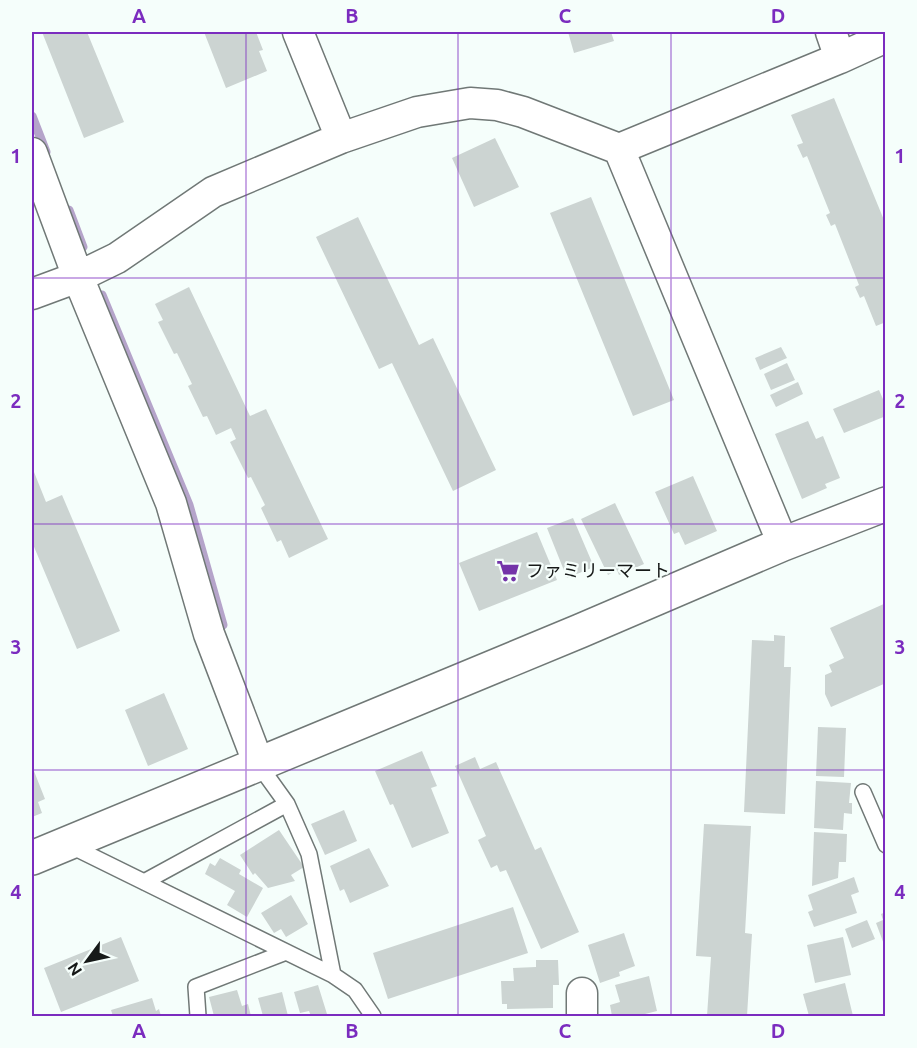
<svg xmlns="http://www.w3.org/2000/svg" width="917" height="1048" font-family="Ubuntu,'Noto Sans JP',sans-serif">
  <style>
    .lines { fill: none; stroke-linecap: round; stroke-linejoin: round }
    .stream { stroke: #b5a4ca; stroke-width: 9 }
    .building { fill: #ccd4d2 }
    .service-casing { stroke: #707876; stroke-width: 18 }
    .minor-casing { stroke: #707876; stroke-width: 33 }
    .tertiary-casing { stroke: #707876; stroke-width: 36 }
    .service { stroke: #fff; stroke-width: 15 }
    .minor { stroke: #fff; stroke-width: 30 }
    .tertiary { stroke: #fff; stroke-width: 33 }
    .grid { fill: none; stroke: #7b2cbf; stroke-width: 1.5; stroke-opacity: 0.55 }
    .labels { text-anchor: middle; stroke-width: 4.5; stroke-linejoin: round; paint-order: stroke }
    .poi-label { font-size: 18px; fill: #161918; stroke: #f5fefb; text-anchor: start }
    .neatline { fill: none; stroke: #7b2cbf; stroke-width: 2 }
    .grid-label { font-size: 20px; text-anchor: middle; font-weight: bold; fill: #7b2cbf }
  </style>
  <rect width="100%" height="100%" fill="#f5fefb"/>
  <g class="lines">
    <path class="stream" d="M 32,116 L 46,152
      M 69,210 L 83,247
      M 102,295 L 189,505 L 223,625"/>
  </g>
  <path class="building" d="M 42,32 L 87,32 L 124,122 L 84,138 Z
    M 204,32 L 256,32 L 263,50 L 259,51 L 267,71 L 226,88 Z
    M 568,32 L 611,32 L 614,41 L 574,53 Z
    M 834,98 L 886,225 L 886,322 L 876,326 L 864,296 L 860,298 L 855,287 L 859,285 L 835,224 L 831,226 L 826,215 L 830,213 L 807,156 L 803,158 L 797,145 L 803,143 L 791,115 Z
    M 495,138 L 519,187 L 474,207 L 452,158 Z
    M 591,197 L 674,400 L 633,416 L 550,213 Z
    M 358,217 L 419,345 L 433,338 L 496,470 L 453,491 L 392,363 L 379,369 L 316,237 Z
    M 189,287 L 250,416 L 266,409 L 328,539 L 289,558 L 281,540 L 277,542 L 261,508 L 265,505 L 251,477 L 248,478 L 230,442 L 236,439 L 231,428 L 216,435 L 207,416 L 203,417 L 188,386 L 192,384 L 177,353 L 174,354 L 158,322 L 163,320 L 155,304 Z
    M 781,347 L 787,358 L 760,370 L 755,358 Z
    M 787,363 L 795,380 L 771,390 L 764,374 Z
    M 798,382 L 803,394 L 776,407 L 770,395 Z
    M 879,390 L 886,406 L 886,416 L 844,433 L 833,409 Z
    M 808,421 L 816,439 L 823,436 L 840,478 L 825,484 L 827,488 L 802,499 L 775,434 Z
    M 32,467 L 46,502 L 62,495 L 120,631 L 77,649 L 32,542 Z
    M 693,476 L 717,531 L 685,545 L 679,532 L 674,534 L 655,492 Z
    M 615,503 L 644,564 L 619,575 L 617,570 L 608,575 L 581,519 Z
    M 573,518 L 594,567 L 567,578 L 547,528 Z
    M 537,532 L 557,580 L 479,611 L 459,563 Z
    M 886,603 L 886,683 L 831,707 L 825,694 L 825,675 L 832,672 L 829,665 L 844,658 L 830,628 Z
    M 774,635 L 785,636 L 784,667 L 791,667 L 785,814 L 744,812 L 752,640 L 774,641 Z
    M 164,693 L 188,749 L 148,766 L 125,710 Z
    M 818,727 L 846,728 L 844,777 L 816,776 Z
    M 422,751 L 437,786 L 431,788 L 449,833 L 412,848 L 393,804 L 390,805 L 375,771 Z
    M 475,757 L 480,769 L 496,762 L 535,850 L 541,847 L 579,932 L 541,949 L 506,870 L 500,872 L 497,865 L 491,868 L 478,840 L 486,836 L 455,766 Z
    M 32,766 L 45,799 L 38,802 L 42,813 L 32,817 Z
    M 816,781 L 851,783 L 849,803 L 852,803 L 852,814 L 844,813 L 843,830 L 814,828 Z
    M 344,810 L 357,841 L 325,855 L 311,824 Z
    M 704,824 L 751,826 L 745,933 L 752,934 L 747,1016 L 707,1016 L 711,957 L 696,956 Z
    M 279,830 L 304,867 L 291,875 L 295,881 L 268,888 L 255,873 L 253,875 L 240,855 Z
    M 814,832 L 847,834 L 846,862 L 839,862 L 838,878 L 812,886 Z
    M 369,848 L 389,886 L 350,903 L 344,889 L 340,891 L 330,866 Z
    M 220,858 L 241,870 L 239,874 L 263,888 L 247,917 L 227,905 L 235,891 L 205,874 L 210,863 L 215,866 Z
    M 854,877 L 859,892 L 851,895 L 857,913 L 814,927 L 808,912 L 813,910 L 808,895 Z
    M 291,895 L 308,924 L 286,937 L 281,929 L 274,933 L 261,913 Z
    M 513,907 L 528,953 L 388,999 L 373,953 Z
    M 886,912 L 886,947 L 885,947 L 876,923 L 883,920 L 881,914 Z
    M 867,920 L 875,939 L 852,948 L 845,929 Z
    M 624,933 L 635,966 L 619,972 L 620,976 L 600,983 L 588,945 Z
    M 121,937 L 139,981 L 61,1012 L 44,968 Z
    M 843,937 L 851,975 L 815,983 L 807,945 Z
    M 536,960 L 558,960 L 559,985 L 553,985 L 553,1008 L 507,1009 L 507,1004 L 502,1004 L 501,981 L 514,981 L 513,968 L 536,967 Z
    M 649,976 L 657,1011 L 637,1016 L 612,1016 L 610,1005 L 620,1002 L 615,985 Z
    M 845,983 L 853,1016 L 809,1016 L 803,994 Z
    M 318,985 L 327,1014 L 311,1016 L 309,1011 L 300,1013 L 294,992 Z
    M 237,990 L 242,1006 L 248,1004 L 251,1016 L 214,1016 L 209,997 Z
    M 282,992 L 288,1016 L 263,1016 L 258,998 Z
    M 152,998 L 156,1011 L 159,1009 L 161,1016 L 113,1016 L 111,1010 Z"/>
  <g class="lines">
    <g class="service-casing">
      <path id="service" d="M 259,765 L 287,804 L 309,854 L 333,975 L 355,990 L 373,1016
        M 863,792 L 886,845
        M 69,845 L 333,975
        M 144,882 L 287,804
        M 198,1016 L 196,987 L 286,952"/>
    </g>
    <g class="minor-casing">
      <path id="minor" d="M 298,32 L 341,138
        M 831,32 L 840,58
        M 32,153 L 78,277 L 171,503 L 209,634 L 259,765
        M 32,294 L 78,277 L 117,258 L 213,192 L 341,138 L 417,112 L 470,103 L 497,105 L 523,112 L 619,149
        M 783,544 L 619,149 L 840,58 L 886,37
        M 582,1016 L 582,993"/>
    </g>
    <g class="tertiary-casing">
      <path id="tertiary" d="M 32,858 L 580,631 L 783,544 L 886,504"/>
    </g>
    <use href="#service" class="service"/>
    <use href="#minor" class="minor"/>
    <use href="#tertiary" class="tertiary"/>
  </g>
  <path class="grid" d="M 246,32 L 246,1016M 458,32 L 458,1016M 671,32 L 671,1016M 32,278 L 886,278M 32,524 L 886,524M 32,770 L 886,770"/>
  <defs>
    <g id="supermarket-bare" transform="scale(1.8)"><path d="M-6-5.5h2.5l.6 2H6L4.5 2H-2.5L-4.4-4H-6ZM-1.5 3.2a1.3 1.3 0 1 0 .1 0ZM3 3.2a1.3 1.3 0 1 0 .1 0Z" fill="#7434a9" stroke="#f5fefb" stroke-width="2.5" paint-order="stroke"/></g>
  </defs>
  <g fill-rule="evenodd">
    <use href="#supermarket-bare" x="508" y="571"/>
  </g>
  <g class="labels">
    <g class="poi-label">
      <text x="526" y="577">ファミリーマート</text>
    </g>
  </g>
  <rect width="917" height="1048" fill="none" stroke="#f5fefb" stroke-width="66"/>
  <g transform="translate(87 961) rotate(237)" stroke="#f5fefb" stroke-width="4.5" paint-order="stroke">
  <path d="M0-4.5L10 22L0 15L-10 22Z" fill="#161918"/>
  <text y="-9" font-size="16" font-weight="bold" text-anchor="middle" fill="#161918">N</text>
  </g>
  <rect x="33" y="33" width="851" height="982" class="neatline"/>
  <g class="grid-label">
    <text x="139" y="23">A</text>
    <text x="352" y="23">B</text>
    <text x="565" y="23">C</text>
    <text x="778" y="23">D</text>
    <text x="16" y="163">1</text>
    <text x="900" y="163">1</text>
    <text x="16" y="408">2</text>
    <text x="900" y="408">2</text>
    <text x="16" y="654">3</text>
    <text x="900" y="654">3</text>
    <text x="16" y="899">4</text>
    <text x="900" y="899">4</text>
    <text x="139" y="1038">A</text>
    <text x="352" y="1038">B</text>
    <text x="565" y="1038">C</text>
    <text x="778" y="1038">D</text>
  </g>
</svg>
